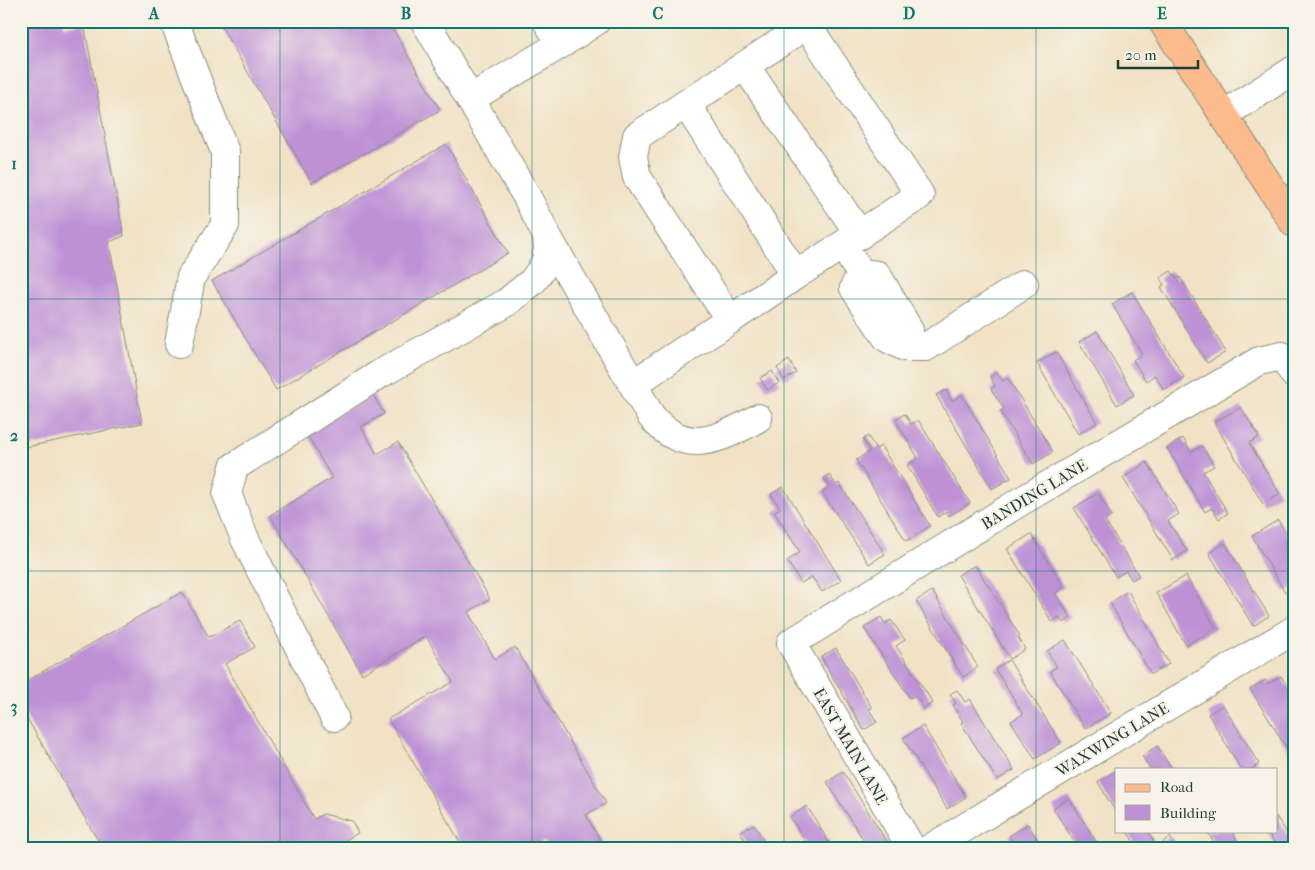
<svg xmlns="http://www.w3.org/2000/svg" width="1315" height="870" font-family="'IM FELL French Canon',serif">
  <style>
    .building { fill: #be91d6 }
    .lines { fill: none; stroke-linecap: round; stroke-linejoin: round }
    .minor-casing { stroke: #88907d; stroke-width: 30 }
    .major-casing { stroke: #88907d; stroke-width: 30 }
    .minor { stroke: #fff; stroke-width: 28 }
    .major { stroke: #fbbb8d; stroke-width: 28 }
    .grid { fill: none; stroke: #0f766e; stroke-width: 1; stroke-opacity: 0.55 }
    .labels { text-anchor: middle; stroke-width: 4.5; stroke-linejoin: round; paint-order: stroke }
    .street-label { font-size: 16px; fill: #1f3d34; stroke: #f7f3e8 }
    .neatline { fill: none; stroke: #0f766e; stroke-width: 2 }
    .grid-label { font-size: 16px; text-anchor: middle; font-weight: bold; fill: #0f766e }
  </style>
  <rect width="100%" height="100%" fill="#f7f3e8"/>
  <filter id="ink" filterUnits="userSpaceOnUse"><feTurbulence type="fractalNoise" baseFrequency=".02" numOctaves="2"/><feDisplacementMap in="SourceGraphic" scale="10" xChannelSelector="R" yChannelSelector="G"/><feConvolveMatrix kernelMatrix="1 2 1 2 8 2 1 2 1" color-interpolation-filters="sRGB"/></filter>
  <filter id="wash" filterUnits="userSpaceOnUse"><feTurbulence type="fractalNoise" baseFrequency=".0096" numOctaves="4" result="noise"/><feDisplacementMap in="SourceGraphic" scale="20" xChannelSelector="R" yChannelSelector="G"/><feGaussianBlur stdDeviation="1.12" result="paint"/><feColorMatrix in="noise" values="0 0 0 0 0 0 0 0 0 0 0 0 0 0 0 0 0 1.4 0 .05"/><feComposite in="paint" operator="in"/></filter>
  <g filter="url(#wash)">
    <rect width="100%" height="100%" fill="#f1e2c6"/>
    <g id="blocks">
      <path class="building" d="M 21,21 L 63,21 L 64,26 L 84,24 L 124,236 L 109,242 L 142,423 L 21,448 Z
        M 218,21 L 388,21 L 440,110 L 312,183 Z
        M 446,144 L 508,253 L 276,390 L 212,281 Z
        M 1171,271 L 1177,279 L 1180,277 L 1226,352 L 1207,363 L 1161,287 L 1164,285 L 1160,278 Z
        M 1132,292 L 1184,377 L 1164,390 L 1155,375 L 1146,381 L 1133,360 L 1142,354 L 1112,304 Z
        M 1097,331 L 1134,395 L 1117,405 L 1079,342 Z
        M 1056,352 L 1097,423 L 1078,434 L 1037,363 Z
        M 789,360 L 796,373 L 784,380 L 777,368 Z
        M 772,371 L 779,383 L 767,390 L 760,378 Z
        M 997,372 L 1003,381 L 1008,378 L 1053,452 L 1033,464 L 1000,411 L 1004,409 L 991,389 L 995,386 L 990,377 Z
        M 946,390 L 952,401 L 962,395 L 1011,478 L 992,489 L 936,395 Z
        M 373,395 L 384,414 L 361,427 L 377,454 L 398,442 L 490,599 L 468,612 L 495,659 L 515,647 L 606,803 L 586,815 L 603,845 L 597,849 L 549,849 L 544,841 L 530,849 L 464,849 L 388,719 L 453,682 L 426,636 L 362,674 L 270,515 L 332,478 L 306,433 Z
        M 1241,407 L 1259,437 L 1249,443 L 1280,494 L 1263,504 L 1214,422 Z
        M 905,414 L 911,424 L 918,420 L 970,503 L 949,516 L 947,511 L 938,517 L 907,465 L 918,458 L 895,419 Z
        M 868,436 L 876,449 L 881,446 L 930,526 L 906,541 L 856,460 L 870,451 L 863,440 Z
        M 1183,438 L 1191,452 L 1202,446 L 1214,466 L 1203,472 L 1228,513 L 1219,519 L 1212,508 L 1205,512 L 1167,448 Z
        M 1147,462 L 1179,514 L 1168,521 L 1187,551 L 1173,560 L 1123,478 Z
        M 829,474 L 836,485 L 839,483 L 885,554 L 869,564 L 822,492 L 829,487 L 824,478 Z
        M 783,487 L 841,580 L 822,592 L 812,577 L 801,583 L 787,561 L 800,552 L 774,512 L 780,508 L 771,494 Z
        M 1098,493 L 1112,516 L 1105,520 L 1139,576 L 1132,580 L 1126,571 L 1116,577 L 1074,508 Z
        M 1278,520 L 1294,546 L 1294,587 L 1285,592 L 1252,536 Z
        M 1031,534 L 1064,587 L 1055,593 L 1071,618 L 1063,623 L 1059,617 L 1052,622 L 1007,549 Z
        M 1225,543 L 1269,616 L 1253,626 L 1209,553 Z
        M 975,565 L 1020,636 L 1018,637 L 1025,649 L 1010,659 L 958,575 Z
        M 1186,576 L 1216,628 L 1186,645 L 1156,593 Z
        M 932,591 L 978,667 L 963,677 L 916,601 Z
        M 1128,591 L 1169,664 L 1151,674 L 1110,603 Z
        M 182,592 L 209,637 L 240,621 L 255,647 L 225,664 L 314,819 L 323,814 L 352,821 L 358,833 L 331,849 L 103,849 L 21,708 L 21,684 Z
        M 881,617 L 885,624 L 891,620 L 905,640 L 896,646 L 933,703 L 924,708 L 915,695 L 910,698 L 864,628 Z
        M 1065,640 L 1111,713 L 1085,729 L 1050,671 L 1057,667 L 1047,651 Z
        M 836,648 L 872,708 L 869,709 L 877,722 L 864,730 L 821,657 Z
        M 1009,660 L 1061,743 L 1035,759 L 1011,721 L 1023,714 L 995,669 Z
        M 1281,676 L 1294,697 L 1294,760 L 1250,689 L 1266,680 L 1268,684 Z
        M 957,690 L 965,702 L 970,699 L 1014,770 L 997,780 L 961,723 L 963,722 L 953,705 L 956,703 L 950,694 Z
        M 1223,705 L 1259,764 L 1252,769 L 1241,769 L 1208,714 Z
        M 923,726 L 966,797 L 947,809 L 903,738 Z
        M 1157,746 L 1172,769 L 1150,769 L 1142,756 Z
        M 1115,771 L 1116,774 L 1116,813 L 1098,782 Z
        M 843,772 L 889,845 L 884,849 L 869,849 L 827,782 Z
        M 1069,798 L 1101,849 L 1079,849 L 1053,808 Z
        M 807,806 L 833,849 L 810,849 L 790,817 Z
        M 1276,816 L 1294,844 L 1294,849 L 1278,849 L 1267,831 L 1276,831 Z
        M 754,824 L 769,849 L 751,849 L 740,832 Z
        M 1028,824 L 1043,849 L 1016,849 L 1009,836 Z
        M 1127,831 L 1148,831 L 1158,849 L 1138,849 Z
        M 1207,831 L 1232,831 L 1242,849 L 1218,849 Z
        M 1170,837 L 1176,847 L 1179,845 L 1181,849 L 1168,849 L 1163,842 Z"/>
    </g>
  </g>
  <g filter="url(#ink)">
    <use href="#blocks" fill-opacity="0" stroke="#88907d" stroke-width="1"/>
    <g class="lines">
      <g class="minor-casing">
        <path id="minor" d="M 174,21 L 225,152 L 225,225 L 191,277 L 179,344
          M 547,21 L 561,44 L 596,21
          M 745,66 L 860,235
          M 470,99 L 561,44
          M 686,104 L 796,275
          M 1223,115 L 1294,70
          M 547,236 L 651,416 C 684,457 720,440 758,418
          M 852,260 L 861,273 L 877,275 L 909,330 L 905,347
          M 861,273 L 854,288 L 887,338 L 905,347 L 926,347 L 1024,284
          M 730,320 L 796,275 L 920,195 L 807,25
          M 633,384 L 730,320 L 637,177 L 633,157 L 637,136 L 813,21
          M 334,717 L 245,539 L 227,494 L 234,467 L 380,374 L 506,303 L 533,281 L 541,270 L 546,260 L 548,249 L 547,236 L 528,199 L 425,21
          M 912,849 L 791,643 L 1018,503 L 1259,361 L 1282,356 L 1294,374
          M 929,849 L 1294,630"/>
      </g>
      <g class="major-casing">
        <path id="major" d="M 1162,21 L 1294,223"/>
      </g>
      <use href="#minor" class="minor"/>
      <use href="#major" class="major"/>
    </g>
  </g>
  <path class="grid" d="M 280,21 L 280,849M 532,21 L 532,849M 784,21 L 784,849M 1036,21 L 1036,849M 21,299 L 1294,299M 21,571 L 1294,571"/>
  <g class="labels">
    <g class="street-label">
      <text transform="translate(1034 494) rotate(-31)" y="6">BANDING LANE</text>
      <text transform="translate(1112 739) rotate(-31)" y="6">WAXWING LANE</text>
      <text transform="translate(851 746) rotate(60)" y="6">EAST MAIN LANE</text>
    </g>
  </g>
  <rect width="1315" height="870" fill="none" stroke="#f7f3e8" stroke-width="55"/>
  <rect x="1115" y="768" width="162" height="65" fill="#f7f3e8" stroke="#a1aaa0"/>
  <rect x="1125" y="784" width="25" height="8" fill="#fbbb8d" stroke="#a1aaa0"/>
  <text x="1160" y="792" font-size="15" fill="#1f3d34">Road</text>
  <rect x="1125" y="805" width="25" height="15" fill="#be91d6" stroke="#a1aaa0"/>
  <text x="1160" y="818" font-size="15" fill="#1f3d34">Building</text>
  <path d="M1118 60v8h80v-8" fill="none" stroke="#1f3d34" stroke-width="2.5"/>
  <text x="1125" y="60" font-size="15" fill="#1f3d34" stroke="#f7f3e8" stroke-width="4" paint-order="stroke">20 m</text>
  <rect x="28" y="28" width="1260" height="814" class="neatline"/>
  <g class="grid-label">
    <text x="154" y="19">A</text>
    <text x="406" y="19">B</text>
    <text x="658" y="19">C</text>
    <text x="909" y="19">D</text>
    <text x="1162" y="19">E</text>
    <text x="14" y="169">1</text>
    <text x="14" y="441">2</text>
    <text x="14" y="712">3</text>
  </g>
</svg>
